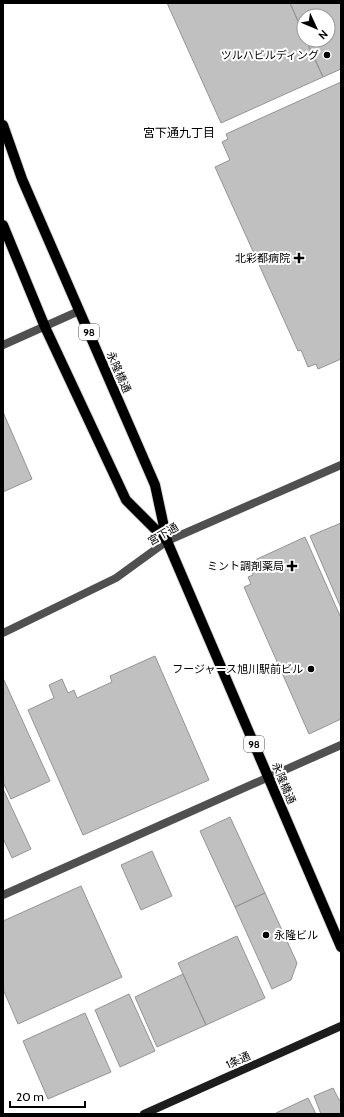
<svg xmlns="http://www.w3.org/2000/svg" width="344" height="1117" font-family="Cabin,'Noto Sans JP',sans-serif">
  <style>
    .building { fill: #c0c0c0; stroke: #949494 }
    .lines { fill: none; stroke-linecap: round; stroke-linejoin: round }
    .primary-casing { stroke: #dbdbdb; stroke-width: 12 }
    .minor { stroke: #505050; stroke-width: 8 }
    .tertiary { stroke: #505050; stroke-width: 8 }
    .secondary { stroke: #1d1d1d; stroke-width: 8 }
    .primary { stroke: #000; stroke-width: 10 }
    .poi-dot { fill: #000; stroke: #fff; stroke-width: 1.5 }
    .labels { text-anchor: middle; stroke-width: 4; stroke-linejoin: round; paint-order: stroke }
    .shield { fill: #fff; stroke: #4c4c4c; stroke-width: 1 }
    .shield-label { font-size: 10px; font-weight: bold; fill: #000 }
    .poi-label { font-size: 11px; fill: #000; stroke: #fff; text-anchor: end }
    .street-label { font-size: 11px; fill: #000; stroke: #fff }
    .neighbourhood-label { font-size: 12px; fill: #000; stroke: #fff }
  </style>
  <rect width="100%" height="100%" fill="#fff"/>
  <path class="building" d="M 167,3 L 290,3 L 304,35 L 304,40 L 306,40 L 323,77 L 221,123 Z
    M 290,3 L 341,3 L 341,69 L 323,77 L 306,40 L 328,40 L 328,16 L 304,16 L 304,35 Z
    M 341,82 L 341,359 L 318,369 L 316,364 L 308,367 L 301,350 L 298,351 L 215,167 L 230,160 L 222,142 L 228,139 L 226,134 Z
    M 3,412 L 32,479 L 3,492 Z
    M 341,523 L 341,608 L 310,536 Z
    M 305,537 L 341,618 L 341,719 L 309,734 L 244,587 L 251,584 L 248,577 L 253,575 L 251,568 L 257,565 L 255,560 Z
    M 155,656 L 209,780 L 83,835 L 28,710 L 54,698 L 49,685 L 62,679 L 68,693 L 74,690 L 77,698 L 112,682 L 110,676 Z
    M 3,678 L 50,781 L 11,799 L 3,782 Z
    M 3,789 L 31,849 L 12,858 L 3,838 Z
    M 230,817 L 265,893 L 235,907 L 200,831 Z
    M 152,851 L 172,896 L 141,910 L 121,865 Z
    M 81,886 L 122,977 L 18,1024 L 3,989 L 3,921 Z
    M 265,893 L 297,963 L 291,980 L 272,989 L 235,907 Z
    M 237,936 L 265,998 L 206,1025 L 178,963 Z
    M 183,974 L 206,1025 L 157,1047 L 135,997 Z
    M 129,994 L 155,1051 L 120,1067 L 95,1010 Z
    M 85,1013 L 111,1072 L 48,1099 L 23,1041 Z
    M 333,1088 L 339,1100 L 341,1099 L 341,1114 L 321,1114 L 314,1096 Z
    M 308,1098 L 316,1114 L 276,1114 L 276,1113 Z"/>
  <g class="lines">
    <g class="primary-casing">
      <path id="primary" d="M 3,125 L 22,179 L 155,485 L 167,541 L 341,947
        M 3,225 L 45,327 L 126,500 L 167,541"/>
    </g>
    <path class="minor" d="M 3,345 L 79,311
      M 3,633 L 116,578 L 167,541
      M 3,895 L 341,745"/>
    <path class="tertiary" d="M 167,541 L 341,465"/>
    <path class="secondary" d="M 144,1114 L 341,1026"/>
    <use href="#primary" class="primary"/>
  </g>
  <g class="poi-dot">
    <circle cx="327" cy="55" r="4"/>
    <path d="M297 252h4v4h4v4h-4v4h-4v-4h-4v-4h4z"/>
    <path d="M290 560h4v4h4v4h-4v4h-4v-4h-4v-4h4z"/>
    <circle cx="311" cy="669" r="4"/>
    <circle cx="266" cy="935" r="4"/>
  </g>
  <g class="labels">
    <g class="shield">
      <rect x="79" y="324" width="20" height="16" rx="3"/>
      <rect x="244" y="736" width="20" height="16" rx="3"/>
    </g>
    <g class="shield-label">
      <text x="89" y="336">98</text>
      <text x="254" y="748">98</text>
    </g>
    <g class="poi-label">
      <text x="319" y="59">ツルハビルディング</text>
      <text x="290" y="262">北彩都病院</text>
      <text x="284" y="570">ミント調剤薬局</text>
      <text x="303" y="673">フージャース旭川駅前ビル</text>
      <text x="274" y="939" text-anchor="start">永隆ビル</text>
    </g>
    <g class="street-label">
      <text transform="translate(119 372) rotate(66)" y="4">永隆橋通</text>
      <text transform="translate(163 534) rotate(-30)" y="4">宮下通</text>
      <text transform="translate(284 783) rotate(67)" y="4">永隆橋通</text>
      <text transform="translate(238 1060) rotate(-24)" y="4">1条通</text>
    </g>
    <g class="neighbourhood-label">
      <text x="179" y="137">宮下通九丁目</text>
    </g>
  </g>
  <rect width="344" height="1117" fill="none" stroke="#000000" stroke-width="8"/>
  <g transform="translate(316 28) rotate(134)"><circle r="19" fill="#ffffff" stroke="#999999"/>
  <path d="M0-3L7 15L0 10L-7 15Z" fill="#000000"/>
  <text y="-6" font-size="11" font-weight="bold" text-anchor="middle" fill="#000000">N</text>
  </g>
  <path d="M10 1101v6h75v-6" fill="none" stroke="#000000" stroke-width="2"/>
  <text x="16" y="1101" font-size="12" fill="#000000" stroke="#ffffff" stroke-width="3" paint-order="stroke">20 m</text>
</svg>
